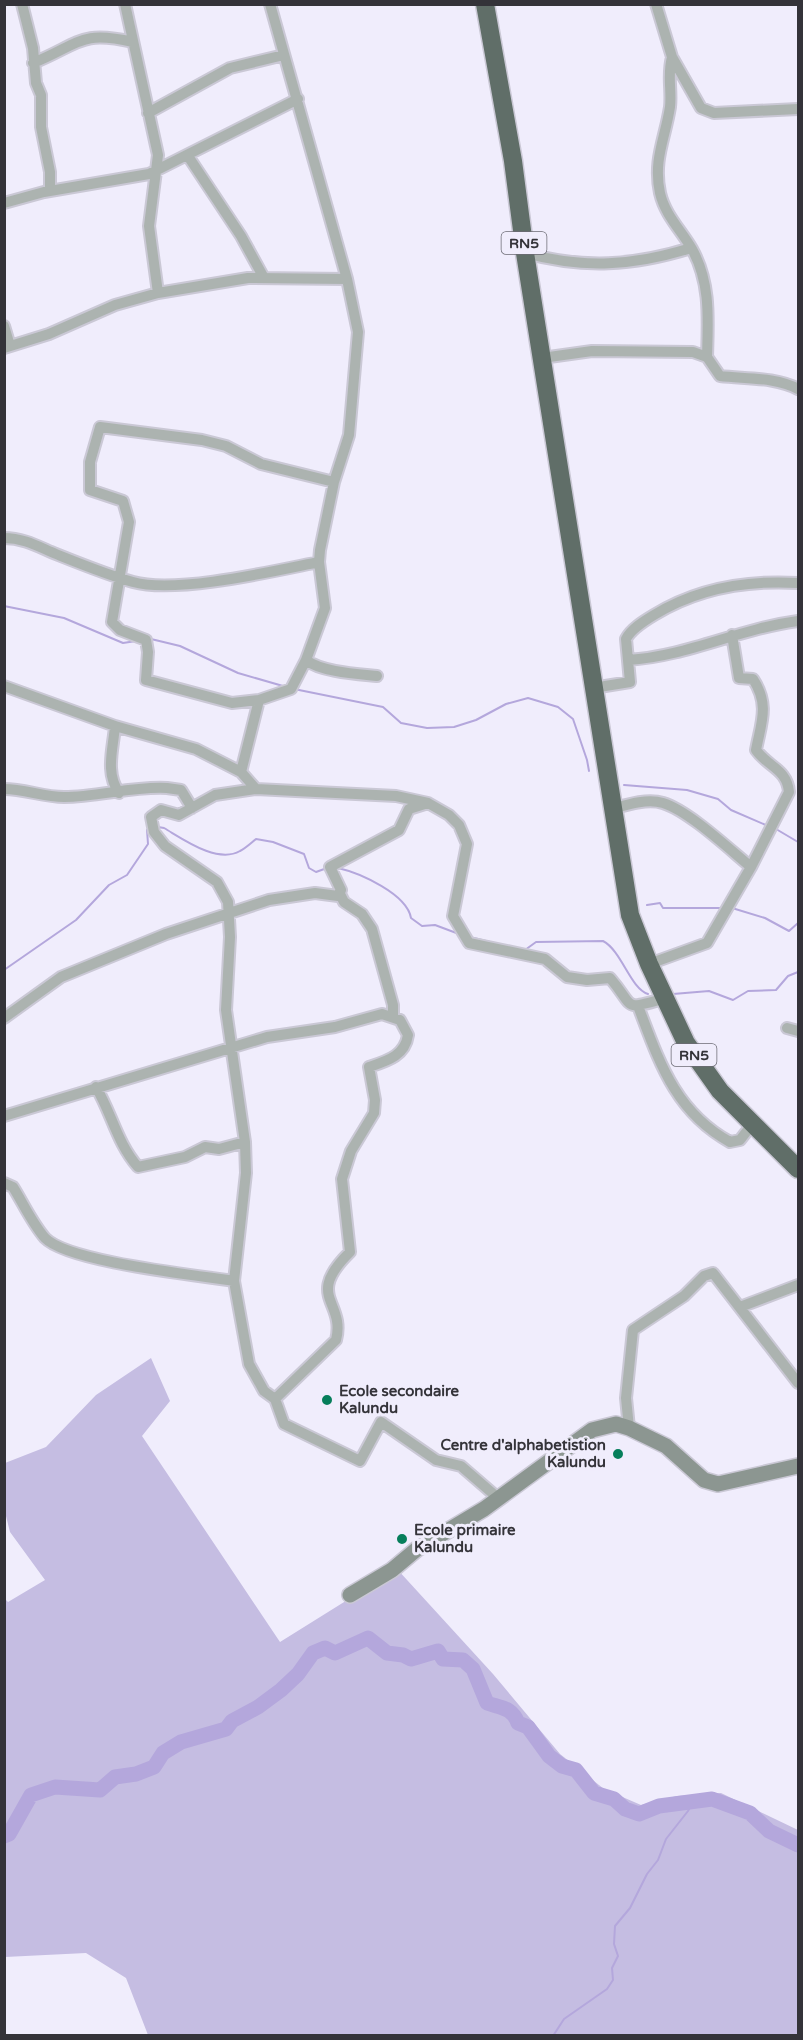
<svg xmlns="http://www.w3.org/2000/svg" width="803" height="2040" font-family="'Varela Round',sans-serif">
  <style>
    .green { fill: #c5bde2 }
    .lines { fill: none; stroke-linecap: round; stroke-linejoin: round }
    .stream { stroke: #b4a7dc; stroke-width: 2 }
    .river { stroke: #b4a7dc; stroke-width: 15 }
    .street-casing { stroke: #cac8d5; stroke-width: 14 }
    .secondary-casing { stroke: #cac8d5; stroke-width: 18 }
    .highway-casing { stroke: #cac8d5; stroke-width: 21 }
    .street { stroke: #acb3b0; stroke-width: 10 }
    .secondary { stroke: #8c9691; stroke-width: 15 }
    .highway { stroke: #606e68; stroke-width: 18 }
    .poi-dot { fill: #067e5b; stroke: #f0edfc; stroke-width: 2 }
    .labels { text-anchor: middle; stroke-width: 6; stroke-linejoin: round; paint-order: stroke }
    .shield { fill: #f0edfc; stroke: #6c6b74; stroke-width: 1.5 }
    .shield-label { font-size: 14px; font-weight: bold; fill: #343339 }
    .poi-label { font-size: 15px; font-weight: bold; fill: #343339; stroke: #f0edfc; text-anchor: start }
  </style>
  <rect width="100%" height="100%" fill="#f0edfc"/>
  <path class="green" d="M 151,1358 L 170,1401 L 142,1436 L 280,1642 L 397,1569 L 493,1674 L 560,1754 L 604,1789 L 641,1805 L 677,1796 L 721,1793 L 798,1830 L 798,2035 L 148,2035 L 126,1978 L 86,1953 L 5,1957 L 4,1598 L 8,1602 L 45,1580 L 10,1532 L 5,1512 L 5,1463 L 46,1447 L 96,1395 Z"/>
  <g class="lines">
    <path class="stream" d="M 4,606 L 64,618 L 123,643 L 136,641
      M 151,639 L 180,646 L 238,673 L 283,686
      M 294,689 L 383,707 L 401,723 L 427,728 L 454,727 L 476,720 L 506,704 L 528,698 L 558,707 L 573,719 L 587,760 L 589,771
      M 624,785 L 687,790 L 718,799 L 731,810 L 768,826
      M 158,827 L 164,828 C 183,839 217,864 240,851 C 246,848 251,843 256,839 L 273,842 L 304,854 L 309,868 L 316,872 L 327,868
      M 776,829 L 798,842
      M 338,868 C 360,873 407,894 411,918 L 422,926 L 435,925 L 459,934
      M 647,905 L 660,903 L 663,908 L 724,908
      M 732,908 L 765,918 L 789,931 L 798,923
      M 470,937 L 502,945
      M 525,950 L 536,942 L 603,941 C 622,951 630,988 648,994
      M 4,970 L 76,920 L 109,885 L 127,875 L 148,844 L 147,830 L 149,829
      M 673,994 L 709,991 L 733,1000 L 748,991 L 776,990 L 788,976 L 798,972
      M 553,2036 L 564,2019 L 607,1989 L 613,1980 L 612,1968 L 618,1956 L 614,1944 L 615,1926 L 630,1908 L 647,1874 L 658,1860 L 666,1839 L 688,1811 L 692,1803"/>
    <path class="river" d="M 4,1836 L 9,1834 L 31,1795 L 55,1787 L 100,1790 L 115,1777 L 136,1774 L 154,1767 L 163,1753 L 181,1742 L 226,1729 L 232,1721 L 258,1707 L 281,1690 L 298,1674 L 313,1653 L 325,1648 L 335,1653 L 368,1638 L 387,1653 L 403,1655 L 411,1659 L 438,1651 L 443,1659 L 463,1660 L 473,1669 L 487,1703 C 501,1708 512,1707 518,1723 L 528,1727 L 549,1756 L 562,1766 L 576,1770 L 594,1793 L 614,1799 L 625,1809 L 639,1814 L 659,1806 L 712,1799 L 750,1813 L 769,1831 L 798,1845"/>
    <g class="street-casing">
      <path id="street" d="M 22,4 L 33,48 L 36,83 L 41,95 L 41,127 L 50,172 L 50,191
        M 125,4 L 158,155 L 149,226 L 158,293
        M 656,4 L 672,57 L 701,108 L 714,113 L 798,109
        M 672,57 C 667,76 672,90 670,107 C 665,139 653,160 660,193 C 665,215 681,230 692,249 C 711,283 708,320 707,357
        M 33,63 C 80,44 79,30 133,42
        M 148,113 L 230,68 L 284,55
        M 188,156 L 241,236 L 264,278
        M 4,203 L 44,192 L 149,174 L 298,99
        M 525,253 C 584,269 633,266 691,248
        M 4,326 L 10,346
        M 4,348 L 49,334 L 115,305 L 158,293 L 248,278 L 347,279
        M 542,358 L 592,351 L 693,352 L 707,357 L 720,376 C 746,379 776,377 798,389
        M 4,538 C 24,538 39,547 56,554 C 81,564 108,575 133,582 C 176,594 274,571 319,562
        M 732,635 L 739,678 L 753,679 C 770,705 761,723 756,750 C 768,767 787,769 789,792 L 751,867
        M 306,660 C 321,672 358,674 377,676
        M 628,660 C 688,656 738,629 798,621
        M 4,686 L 115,726 C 113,750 105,772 119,793
        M 593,688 L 630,682 L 626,639 C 631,629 644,621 654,615 C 698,588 748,580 798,583
        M 259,700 L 232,703 L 146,680 L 148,652 L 146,640 L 120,630 L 112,622 L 129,522 L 123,501 L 90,490 L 90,462 L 100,427 L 202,440 L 226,446 L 261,464 L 334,482
        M 115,726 L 196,749 L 241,772
        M 4,789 C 25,789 43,797 64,797 C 98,797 133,786 167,788 L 181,790 L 192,808
        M 256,789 L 241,772 L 259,700 L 291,689 L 306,660 L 325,608 L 319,562 L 320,550 L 334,482 L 349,435 L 358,332 L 347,279 L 270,4
        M 612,809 C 626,805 647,798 663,803 C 689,811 729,849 751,867 L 707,943 L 649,964
        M 340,894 L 344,902 L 362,914 L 372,929 L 393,1005 L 393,1016
        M 638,1006 C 659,1061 675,1112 730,1142 L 740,1140 L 754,1122
        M 4,1018 L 61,977 L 166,934 L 269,900 L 315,893 L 338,896 L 341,890 L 330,867 L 399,830 L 409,809 L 428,803
        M 787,1028 L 798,1031
        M 96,1087 C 112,1114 117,1143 138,1167 L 185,1157 L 205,1147 L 219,1149 L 245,1142
        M 4,1116 L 267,1037 L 335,1027 L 382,1014 L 400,1020 L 408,1035 C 405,1056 387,1061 369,1067 L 375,1100 L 374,1113 L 351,1151 L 342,1179 L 350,1252 C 304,1297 346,1301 336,1340 L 275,1399
        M 4,1183 L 13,1187 C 23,1203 32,1223 45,1238 C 68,1262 196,1275 234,1281
        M 740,1307 L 798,1285
        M 629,1428 L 626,1398 L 633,1330 L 684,1296 L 704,1276 L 713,1273 L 798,1383
        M 498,1498 L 461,1466 L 436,1460 L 381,1422 L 360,1461 L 284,1424 L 275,1399 L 264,1391 L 249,1364 L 234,1281 L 246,1173 L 245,1142 L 226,1010 L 230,937 L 228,902 L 217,882 L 165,846 L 154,832 L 151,817 L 161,810 L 179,815 L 215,795 L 256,789 L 396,796 L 428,803 L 449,815 L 459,825 L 467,844 L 453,916 L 469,943 L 545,959 L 567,977 L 587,980 L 610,978 C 636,1008 621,1011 666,998"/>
    </g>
    <g class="secondary-casing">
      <path id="secondary" d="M 350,1595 L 392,1570 L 417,1549 L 484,1509 L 592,1430 L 616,1424 L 629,1428 L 666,1446 L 704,1480 L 718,1484 L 798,1466"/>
    </g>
    <g class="highway-casing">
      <path id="highway" d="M 485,4 L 513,161 L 525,253 L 630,915 L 649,964 L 686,1043 L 720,1091 L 798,1169"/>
    </g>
    <use href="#street" class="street"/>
    <use href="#secondary" class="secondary"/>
    <use href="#highway" class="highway"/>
  </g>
  <g class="poi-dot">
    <circle cx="327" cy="1400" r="6"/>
    <circle cx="618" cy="1454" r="6"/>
    <circle cx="402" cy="1539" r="6"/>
  </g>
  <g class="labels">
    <g class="shield">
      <rect x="501.5" y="232" width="45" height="22" rx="4.5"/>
      <rect x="671.5" y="1044" width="45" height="22" rx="4.5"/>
    </g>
    <g class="shield-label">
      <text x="524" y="248">RN5</text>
      <text x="694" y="1060">RN5</text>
    </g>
    <g class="poi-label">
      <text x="339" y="1396">Ecole secondaire<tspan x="339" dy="17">Kalundu</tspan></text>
      <text x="606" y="1450" text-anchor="end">Centre d'alphabetistion<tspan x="606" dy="17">Kalundu</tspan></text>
      <text x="414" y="1535">Ecole primaire<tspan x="414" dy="17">Kalundu</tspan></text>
    </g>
  </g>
  <rect width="803" height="2040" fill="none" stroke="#343339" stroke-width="12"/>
</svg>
